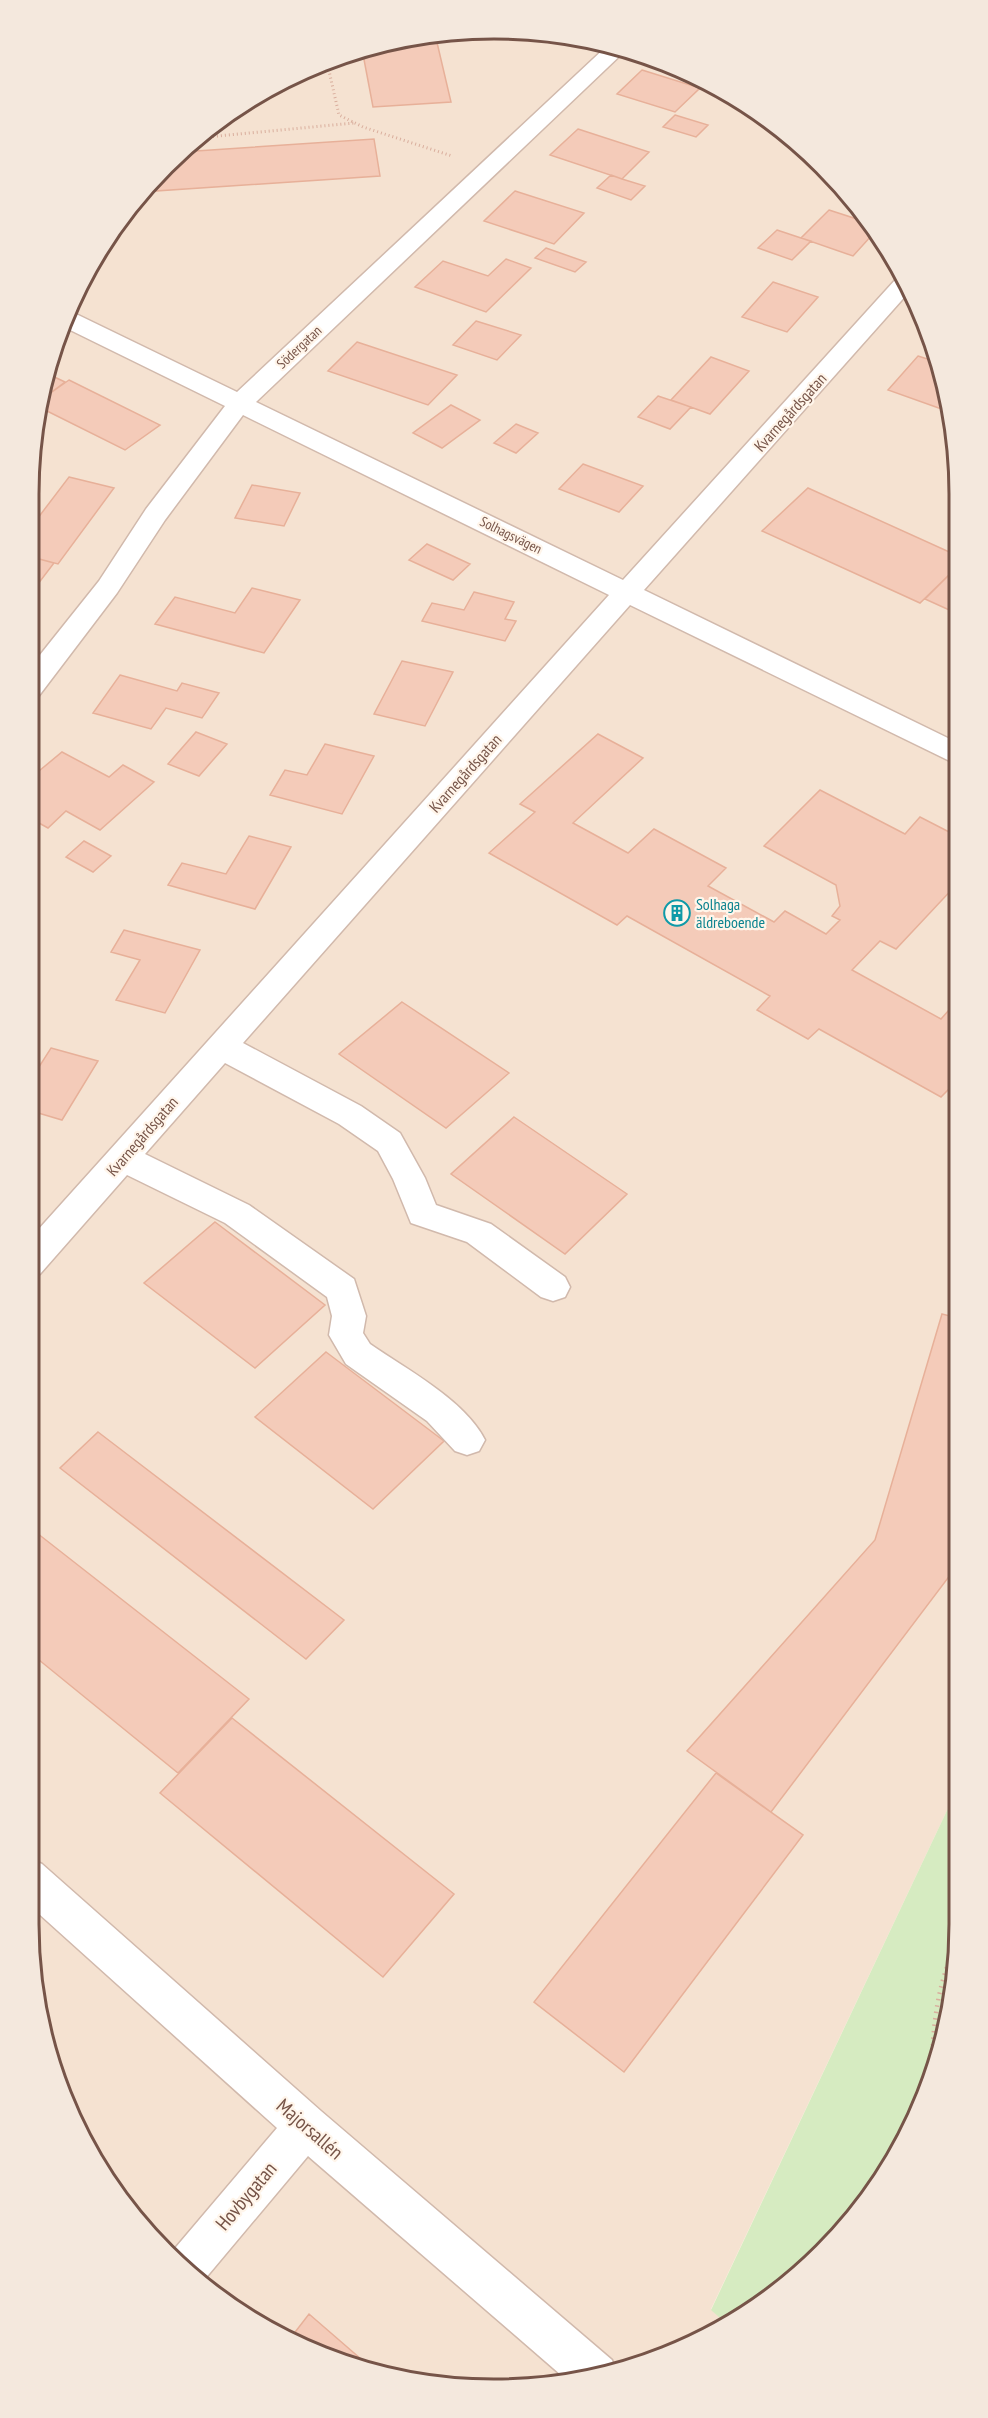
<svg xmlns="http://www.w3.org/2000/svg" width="988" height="2418" font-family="'PT Sans Narrow',sans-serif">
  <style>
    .residential { fill: #f5e2d1 }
    .green { fill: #d6ebc1 }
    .building { fill: #f4cbb9; stroke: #e7b099; stroke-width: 1.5 }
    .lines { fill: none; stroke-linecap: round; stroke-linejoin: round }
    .minor-casing { stroke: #d1b9ac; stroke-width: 3 }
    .path-far1 { stroke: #d9ae9d; stroke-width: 3; stroke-dasharray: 1 3; stroke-linecap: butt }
    .path { stroke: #d9ae9d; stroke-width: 4.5; stroke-dasharray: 1.5 5; stroke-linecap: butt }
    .minor { fill: #fff; fill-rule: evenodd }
    .labels { text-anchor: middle; stroke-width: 4.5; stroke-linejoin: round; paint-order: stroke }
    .far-street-label { font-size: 14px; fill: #765448; stroke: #fff5ea }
    .street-label { font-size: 16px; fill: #765448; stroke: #fff5ea }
    .culture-label { font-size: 16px; fill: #0d838f; stroke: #fff5ea; text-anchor: start }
    .near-street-label { font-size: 20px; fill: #765448; stroke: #fff5ea }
    .rim { fill: none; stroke: #765448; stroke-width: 3 }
  </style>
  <rect width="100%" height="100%" fill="#fdf1e3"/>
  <path class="residential" d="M 463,30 L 554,32 L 643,53 L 753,107 L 844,187 L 924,316 L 955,433 L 959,1785 L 711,2309 L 729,2326 L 584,2381 L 433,2385 L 345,2365 L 262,2327 L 144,2231 L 91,2156 L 53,2074 L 29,1924 L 28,494 L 53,345 L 91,262 L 144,187 L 210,125 L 288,77 L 373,44 Z"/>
  <path class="green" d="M 959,1785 L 959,1924 L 935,2073 L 863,2208 L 801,2274 L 729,2326 L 711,2310 Z"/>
  <path class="building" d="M 435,34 L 451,102 L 373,107 L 362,49 Z
    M 642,70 L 700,88 L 675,112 L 617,94 Z
    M 675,115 L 708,125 L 696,137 L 663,127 Z
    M 578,129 L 649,152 L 622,179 L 550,155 Z
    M 374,139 L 380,176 L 140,192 L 181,152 Z
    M 611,175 L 622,179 L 645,186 L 631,200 L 597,188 Z
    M 515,191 L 584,213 L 554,244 L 484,221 Z
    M 829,210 L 866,222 L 873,234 L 853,256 L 801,238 Z
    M 777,230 L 801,238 L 811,241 L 792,260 L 758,248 Z
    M 546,248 L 586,262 L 575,272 L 535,258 Z
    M 506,259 L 531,268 L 486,312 L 415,287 L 443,261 L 488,276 Z
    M 773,282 L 818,297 L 787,332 L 742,317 Z
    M 476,321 L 521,335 L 497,360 L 453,345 Z
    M 357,342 L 457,375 L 428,405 L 328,371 Z
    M 918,356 L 937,362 L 950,412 L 888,390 Z
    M 711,357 L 749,371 L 710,414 L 671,400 Z
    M 48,374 L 65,382 L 45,397 Z
    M 69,380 L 160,425 L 125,450 L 43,409 L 45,397 Z
    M 658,396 L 691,407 L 670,429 L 638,417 Z
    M 451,405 L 480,420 L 442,448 L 413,433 Z
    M 516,424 L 538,433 L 516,453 L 494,443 Z
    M 583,464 L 643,486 L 619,512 L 559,489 Z
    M 69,477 L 114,488 L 58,564 L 28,556 L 28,531 Z
    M 252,485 L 300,493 L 284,526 L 235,518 Z
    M 808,488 L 956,555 L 956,568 L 920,603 L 762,531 Z
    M 427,544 L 470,564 L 453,580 L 409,560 Z
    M 28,556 L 54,563 L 28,597 Z
    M 956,568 L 956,613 L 925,599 Z
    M 252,588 L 300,600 L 264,653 L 155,624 L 175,597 L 235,613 Z
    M 474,592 L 514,602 L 505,619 L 516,621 L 505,641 L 422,621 L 432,603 L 464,610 Z
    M 402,661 L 453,672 L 425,726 L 374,714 Z
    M 120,675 L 177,691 L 182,683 L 219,693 L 202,718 L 166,708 L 151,729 L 93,713 Z
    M 196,732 L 227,744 L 199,776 L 168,764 Z
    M 598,734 L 643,758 L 573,823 L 628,853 L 654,829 L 726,868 L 708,886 L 774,922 L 785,911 L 826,934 L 840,920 L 832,916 L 840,906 L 836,885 L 764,846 L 820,790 L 905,834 L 920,817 L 957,836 L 957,884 L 896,949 L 880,941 L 852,970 L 941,1019 L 957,1001 L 957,1093 L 949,1089 L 941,1097 L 819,1029 L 808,1039 L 757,1010 L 770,996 L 627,916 L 617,925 L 489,853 L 535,812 L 520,804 Z
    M 325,744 L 374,756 L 342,814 L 270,795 L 285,770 L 307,775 Z
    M 62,752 L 109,777 L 123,765 L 154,782 L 100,830 L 66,811 L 48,828 L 28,817 L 28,780 Z
    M 249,836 L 291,847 L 255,909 L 168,885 L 182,863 L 226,874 Z
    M 84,841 L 111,856 L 93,872 L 66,857 Z
    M 124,930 L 200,950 L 165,1013 L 116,1000 L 140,960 L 111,952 Z
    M 402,1002 L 509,1073 L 446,1128 L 339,1054 Z
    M 51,1048 L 98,1061 L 62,1120 L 28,1110 L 28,1084 Z
    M 514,1117 L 627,1194 L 565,1254 L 451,1174 Z
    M 215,1222 L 325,1305 L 255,1368 L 144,1283 Z
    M 942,1314 L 958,1318 L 958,1554 L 954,1570 L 771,1812 L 687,1751 L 875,1540 Z
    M 326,1352 L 444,1441 L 373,1509 L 255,1417 Z
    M 98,1432 L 344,1620 L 306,1659 L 60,1468 Z
    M 28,1526 L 249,1699 L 178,1773 L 28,1651 Z
    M 232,1718 L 454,1894 L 383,1977 L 160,1793 Z
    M 716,1773 L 803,1835 L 624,2072 L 534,2002 Z
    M 309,2314 L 376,2372 L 345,2365 L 289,2340 Z"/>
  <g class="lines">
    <g class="minor-casing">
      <path id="minor" d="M 608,45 L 627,49 L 256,402 L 623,580 L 896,279 L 900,278 L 909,292 L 644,590 L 956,742 L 956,764 L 630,605 L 243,1043 L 361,1106 L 400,1133 L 425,1178 L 436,1205 L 491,1224 L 565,1277 L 570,1287 L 565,1297 L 553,1301 L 541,1297 L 467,1242 L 411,1223 L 393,1179 L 378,1151 L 339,1124 L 225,1063 L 145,1154 L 249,1205 L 354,1279 L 366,1316 L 363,1333 L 370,1344 C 406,1369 465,1400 485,1440 L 479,1451 L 467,1455 L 455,1451 L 427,1421 L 346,1364 L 329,1335 L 332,1316 L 327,1297 L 225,1223 L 127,1175 L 40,1274 L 28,1277 L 28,1241 L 609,595 L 243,415 L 165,520 L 117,593 L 38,697 L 28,699 L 28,670 L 99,581 L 146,509 L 225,406 L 62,326 L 68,312 L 74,313 L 237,392 Z
        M 28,1858 L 42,1864 L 321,2111 L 612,2360 L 615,2369 L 584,2381 L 568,2381 L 308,2156 L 204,2280 L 171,2253 L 277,2128 L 28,1904 Z"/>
    </g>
    <path class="path-far1" d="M 327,62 L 339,115 L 363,127 L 452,156
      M 197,138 L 354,123"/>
    <path class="path" d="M 932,2078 C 932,2032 936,1987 956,1945"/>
    <use href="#minor" class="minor"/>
  </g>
  <defs>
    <g id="building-ring" transform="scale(1.35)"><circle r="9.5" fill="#fff5ea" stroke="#0f9aa8" stroke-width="1.5"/><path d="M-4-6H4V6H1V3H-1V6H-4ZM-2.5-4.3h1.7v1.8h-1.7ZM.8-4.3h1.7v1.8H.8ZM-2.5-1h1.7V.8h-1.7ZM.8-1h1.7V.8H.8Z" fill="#0f9aa8"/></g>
  </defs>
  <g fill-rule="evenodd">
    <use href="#building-ring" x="677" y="913"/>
  </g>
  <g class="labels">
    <g class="far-street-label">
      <text transform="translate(299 347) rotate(-43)" y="5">Södergatan</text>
      <text transform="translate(511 535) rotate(26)" y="5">Solhagsvägen</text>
    </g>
    <g class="street-label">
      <text transform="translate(790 412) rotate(-48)" y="6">Kvarnegårdsgatan</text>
      <text transform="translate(465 773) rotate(-48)" y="6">Kvarnegårdsgatan</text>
      <text transform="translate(142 1136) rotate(-49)" y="6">Kvarnegårdsgatan</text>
    </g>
    <g class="culture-label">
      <text x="696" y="910">Solhaga<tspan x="696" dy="18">äldreboende</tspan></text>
    </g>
    <g class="near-street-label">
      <text transform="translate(310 2129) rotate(41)" y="7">Majorsallén</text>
      <text transform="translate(246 2196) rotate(-50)" y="7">Hovbygatan</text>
    </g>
  </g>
  <path d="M0 0H988V2418H0ZM494 39H494A455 455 0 0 1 949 494V1924A455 455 0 0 1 494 2379H494A455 455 0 0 1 39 1924V494A455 455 0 0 1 494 39Z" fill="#f4e8dd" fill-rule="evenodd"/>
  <path class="rim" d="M494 39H494A455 455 0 0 1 949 494V1924A455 455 0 0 1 494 2379H494A455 455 0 0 1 39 1924V494A455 455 0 0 1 494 39Z"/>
</svg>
